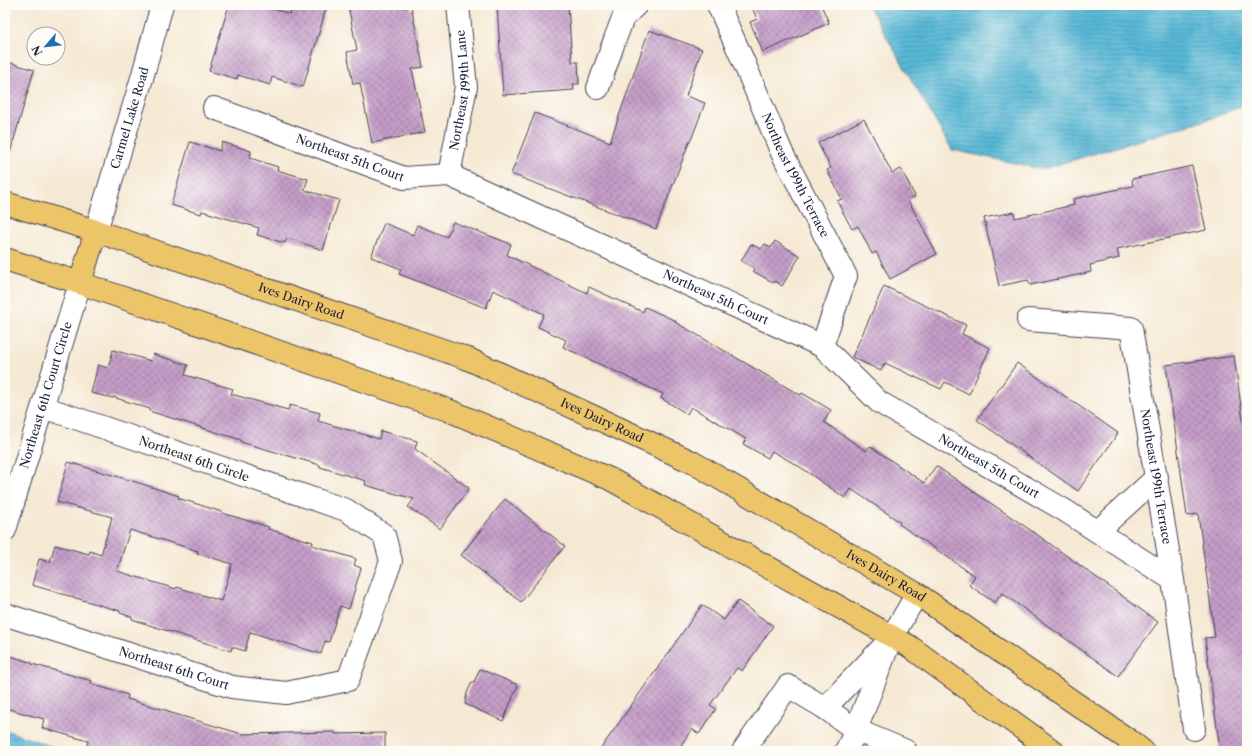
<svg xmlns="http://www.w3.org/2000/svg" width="1252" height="756" font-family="'Libre Caslon Text',serif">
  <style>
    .water { fill: url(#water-rules); stroke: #3d6e89 }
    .building { fill: url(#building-cross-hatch); fill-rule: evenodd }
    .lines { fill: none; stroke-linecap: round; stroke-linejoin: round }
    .minor-casing { stroke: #424052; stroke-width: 24 }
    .major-casing { stroke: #424052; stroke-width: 24 }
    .minor { stroke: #fff; stroke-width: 22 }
    .major { stroke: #edc569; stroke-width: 22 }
    .labels { text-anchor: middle; stroke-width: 4; stroke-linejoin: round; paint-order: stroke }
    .street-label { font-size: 12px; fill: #22223b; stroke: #fdfcf7 }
  </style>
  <defs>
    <pattern id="water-rules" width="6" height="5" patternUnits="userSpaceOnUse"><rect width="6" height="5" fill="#58b9d7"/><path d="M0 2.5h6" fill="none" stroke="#4896b0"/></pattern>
    <pattern id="building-cross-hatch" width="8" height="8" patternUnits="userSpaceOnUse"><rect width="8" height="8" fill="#c59ec8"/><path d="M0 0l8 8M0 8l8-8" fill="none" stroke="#a080a4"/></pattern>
  </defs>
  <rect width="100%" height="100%" fill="#fdfcf7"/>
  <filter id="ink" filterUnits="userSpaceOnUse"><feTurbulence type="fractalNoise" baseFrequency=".025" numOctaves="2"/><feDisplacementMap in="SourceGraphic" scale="8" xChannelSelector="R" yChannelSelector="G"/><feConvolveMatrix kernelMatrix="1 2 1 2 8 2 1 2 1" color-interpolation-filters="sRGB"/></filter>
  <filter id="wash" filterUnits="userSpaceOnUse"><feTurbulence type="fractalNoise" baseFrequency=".012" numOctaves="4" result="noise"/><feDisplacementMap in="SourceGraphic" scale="16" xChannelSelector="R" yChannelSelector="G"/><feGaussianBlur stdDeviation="0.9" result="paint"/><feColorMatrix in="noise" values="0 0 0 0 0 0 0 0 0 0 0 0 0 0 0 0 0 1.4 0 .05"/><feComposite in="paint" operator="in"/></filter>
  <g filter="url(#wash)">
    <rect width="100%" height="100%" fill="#f6e9d4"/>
    <path class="water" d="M 868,5 L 1247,5 L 1247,104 L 1210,119 L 1043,169 L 952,150 Z
      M 5,730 L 64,751 L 5,751 Z"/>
    <g id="blocks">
      <path class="building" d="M 229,5 L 260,5 L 290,14 L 293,5 L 314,5 L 326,9 L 303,87 L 272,77 L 270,85 L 238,75 L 237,79 L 209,71 Z
        M 348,5 L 401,5 L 402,8 L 411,6 L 423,67 L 412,69 L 425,132 L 372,143 L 360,83 L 353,84 L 347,52 L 357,50 Z
        M 497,5 L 568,5 L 572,62 L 578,62 L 579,84 L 573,84 L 574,90 L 503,95 Z
        M 751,5 L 821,5 L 829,23 L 763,52 L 750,22 L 757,19 Z
        M 649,30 L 702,49 L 686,96 L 705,103 L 691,140 L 690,140 L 656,229 L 511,174 L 535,113 L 610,142 Z
        M 5,61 L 34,70 L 10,153 L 5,152 Z
        M 864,119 L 892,173 L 901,169 L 915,196 L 908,200 L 937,254 L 890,279 L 876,252 L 872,254 L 858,226 L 852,229 L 837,201 L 842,199 L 827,170 L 831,168 L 818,143 Z
        M 190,142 L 220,151 L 222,142 L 251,151 L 250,158 L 278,167 L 277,170 L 308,179 L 304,190 L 339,200 L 323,250 L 287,238 L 285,243 L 257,235 L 259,228 L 202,211 L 201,214 L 171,205 Z
        M 1192,166 L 1206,230 L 1117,249 L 1119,258 L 1090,265 L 1091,272 L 1030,285 L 1028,280 L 999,286 L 984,218 L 1014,212 L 1015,218 L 1074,205 L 1073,199 L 1133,186 L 1132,179 Z
        M 453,222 L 511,244 L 507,255 L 587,293 L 589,287 L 643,312 L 645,307 L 676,321 L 675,322 L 800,395 L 802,393 L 831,410 L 824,422 L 866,451 L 870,446 L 924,483 L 936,466 L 1042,538 L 1158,622 L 1118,676 L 1002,593 L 995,603 L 969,585 L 975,576 L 899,524 L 900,522 L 851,489 L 845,498 L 800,467 L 772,451 L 768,458 L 743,444 L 746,439 L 691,407 L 687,414 L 661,398 L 663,394 L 563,347 L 566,340 L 538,327 L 544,314 L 493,290 L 486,308 L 399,274 L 401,269 L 371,257 L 384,223 L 413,235 L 417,225 L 447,237 Z
        M 775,241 L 800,256 L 782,286 L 775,281 L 774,283 L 753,271 L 754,268 L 741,261 L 751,244 L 761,249 L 765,244 L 771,248 Z
        M 884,286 L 966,325 L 962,334 L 990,348 L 969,394 L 945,382 L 941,389 L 885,363 L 881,371 L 852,357 Z
        M 113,350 L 151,361 L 153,354 L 188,365 L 185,375 L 233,389 L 231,394 L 288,410 L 290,405 L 320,413 L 318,421 L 379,439 L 381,431 L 417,441 L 415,449 L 469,488 L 440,529 L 408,507 L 414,499 L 365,485 L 366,481 L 320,467 L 320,465 L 241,442 L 241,440 L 149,411 L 150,409 L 113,397 L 113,398 L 91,393 L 98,365 L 108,368 Z
        M 1234,356 L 1247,449 L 1247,751 L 1220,751 L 1205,638 L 1215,637 L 1198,514 L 1187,516 L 1166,365 Z
        M 1017,363 L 1118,433 L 1078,491 L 977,420 Z
        M 68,462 L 136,482 L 179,496 L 178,498 L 222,512 L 222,513 L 269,527 L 268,529 L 313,542 L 312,545 L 356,559 L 354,565 L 361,568 L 349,609 L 340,606 L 329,642 L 325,641 L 321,654 L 250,632 L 245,651 L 232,647 L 231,651 L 143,623 L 132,619 L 132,617 L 120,613 L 120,611 L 32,585 L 39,559 L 50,562 L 55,545 L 89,554 L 90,551 L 101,555 L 112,517 L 57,502 ZM 130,530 L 198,551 L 197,553 L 232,564 L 221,601 L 177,587 L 176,589 L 117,571 Z
        M 505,499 L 565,546 L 521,602 L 461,555 Z
        M 738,601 L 773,626 L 742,671 L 737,668 L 710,705 L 716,709 L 699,734 L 692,729 L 677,751 L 599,751 L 702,605 L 724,620 Z
        M 11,656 L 32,663 L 32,664 L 92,681 L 91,684 L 128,695 L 127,699 L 169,711 L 168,712 L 242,734 L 335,732 L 335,734 L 385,733 L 385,751 L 102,751 L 87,746 L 88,741 L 42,728 L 44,719 L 5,708 L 5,675 Z
        M 480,669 L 518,685 L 503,721 L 465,704 L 467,693 L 472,682 L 474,682 Z"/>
    </g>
  </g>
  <g filter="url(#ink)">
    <use href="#blocks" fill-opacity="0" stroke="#424052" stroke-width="1"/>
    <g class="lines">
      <g class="minor-casing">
        <g id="minor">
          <path id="s1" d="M 718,5 L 742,58 L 782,153 L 846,276 L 822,346"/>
          <path d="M 598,88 L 615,39 L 623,18 L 636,5"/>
          <path id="s2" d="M 214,108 L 404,178 L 449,175 L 822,346 L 879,402 L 1064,510 L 1173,580"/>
          <path id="s3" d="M 449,175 L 466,87 L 458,5"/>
          <path id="s4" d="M 96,231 L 142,78 L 162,5"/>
          <path id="s5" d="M 1028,320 L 1131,328 L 1173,580 L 1194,729"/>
          <path id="s6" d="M 5,530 L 80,283"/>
          <path d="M 1098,531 L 1157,477"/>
          <path id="s7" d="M 5,613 L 7,615 L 232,687 L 286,693 L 348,680 L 391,561 L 384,535 L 346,510 L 43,407"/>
          <path d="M 825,708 L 884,646"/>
          <path d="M 743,751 L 788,686 L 825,708 L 856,730 L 906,751"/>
          <path d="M 846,751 L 856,730 L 891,638 L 917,594"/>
        </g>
      </g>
      <g class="major-casing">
        <g id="major">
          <path id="s8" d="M 5,203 L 96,231 L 466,358 L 692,462 L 917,594 L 1133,743 L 1143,751"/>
          <path d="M 5,259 L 80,283 L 448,410 L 610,479 L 909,646 L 1053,751"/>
          <path d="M 80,283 L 96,231"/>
        </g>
      </g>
      <use href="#minor" class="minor"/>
      <use href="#major" class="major"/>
    </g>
  </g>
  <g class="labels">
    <g class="street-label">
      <text dy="4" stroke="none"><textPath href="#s3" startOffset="86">Northeast 199th Lane</textPath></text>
      <text dy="4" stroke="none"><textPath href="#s4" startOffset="118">Carmel Lake Road</textPath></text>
      <text dy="4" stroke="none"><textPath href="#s2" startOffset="145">Northeast 5th Court</textPath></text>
      <text dy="4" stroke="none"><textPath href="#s1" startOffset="187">Northeast 199th Terrace</textPath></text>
      <text dy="4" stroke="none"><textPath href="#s2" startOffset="541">Northeast 5th Court</textPath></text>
      <text dy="4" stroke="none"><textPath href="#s8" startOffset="312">Ives Dairy Road</textPath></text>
      <text dy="4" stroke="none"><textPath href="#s6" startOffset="141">Northeast 6th Court Circle</textPath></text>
      <text dy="4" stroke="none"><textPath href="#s8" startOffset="636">Ives Dairy Road</textPath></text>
      <text transform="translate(194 459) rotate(19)" y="4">Northeast 6th Circle</text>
      <text dy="4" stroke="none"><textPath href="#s2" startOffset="865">Northeast 5th Court</textPath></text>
      <text dy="4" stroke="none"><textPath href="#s5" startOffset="254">Northeast 199th Terrace</textPath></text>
      <text dy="4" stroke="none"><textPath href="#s8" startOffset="960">Ives Dairy Road</textPath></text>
      <text dy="4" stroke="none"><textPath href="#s7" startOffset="178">Northeast 6th Court</textPath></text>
    </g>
  </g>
  <rect width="1252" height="756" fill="none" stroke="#fdfcf7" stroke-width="20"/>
  <g transform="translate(46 46) rotate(242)"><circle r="19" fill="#fdfcf7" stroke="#a5a5ac"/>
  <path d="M0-3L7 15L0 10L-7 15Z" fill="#1f6fb2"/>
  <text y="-6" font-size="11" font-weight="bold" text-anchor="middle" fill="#22223b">N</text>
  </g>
</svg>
